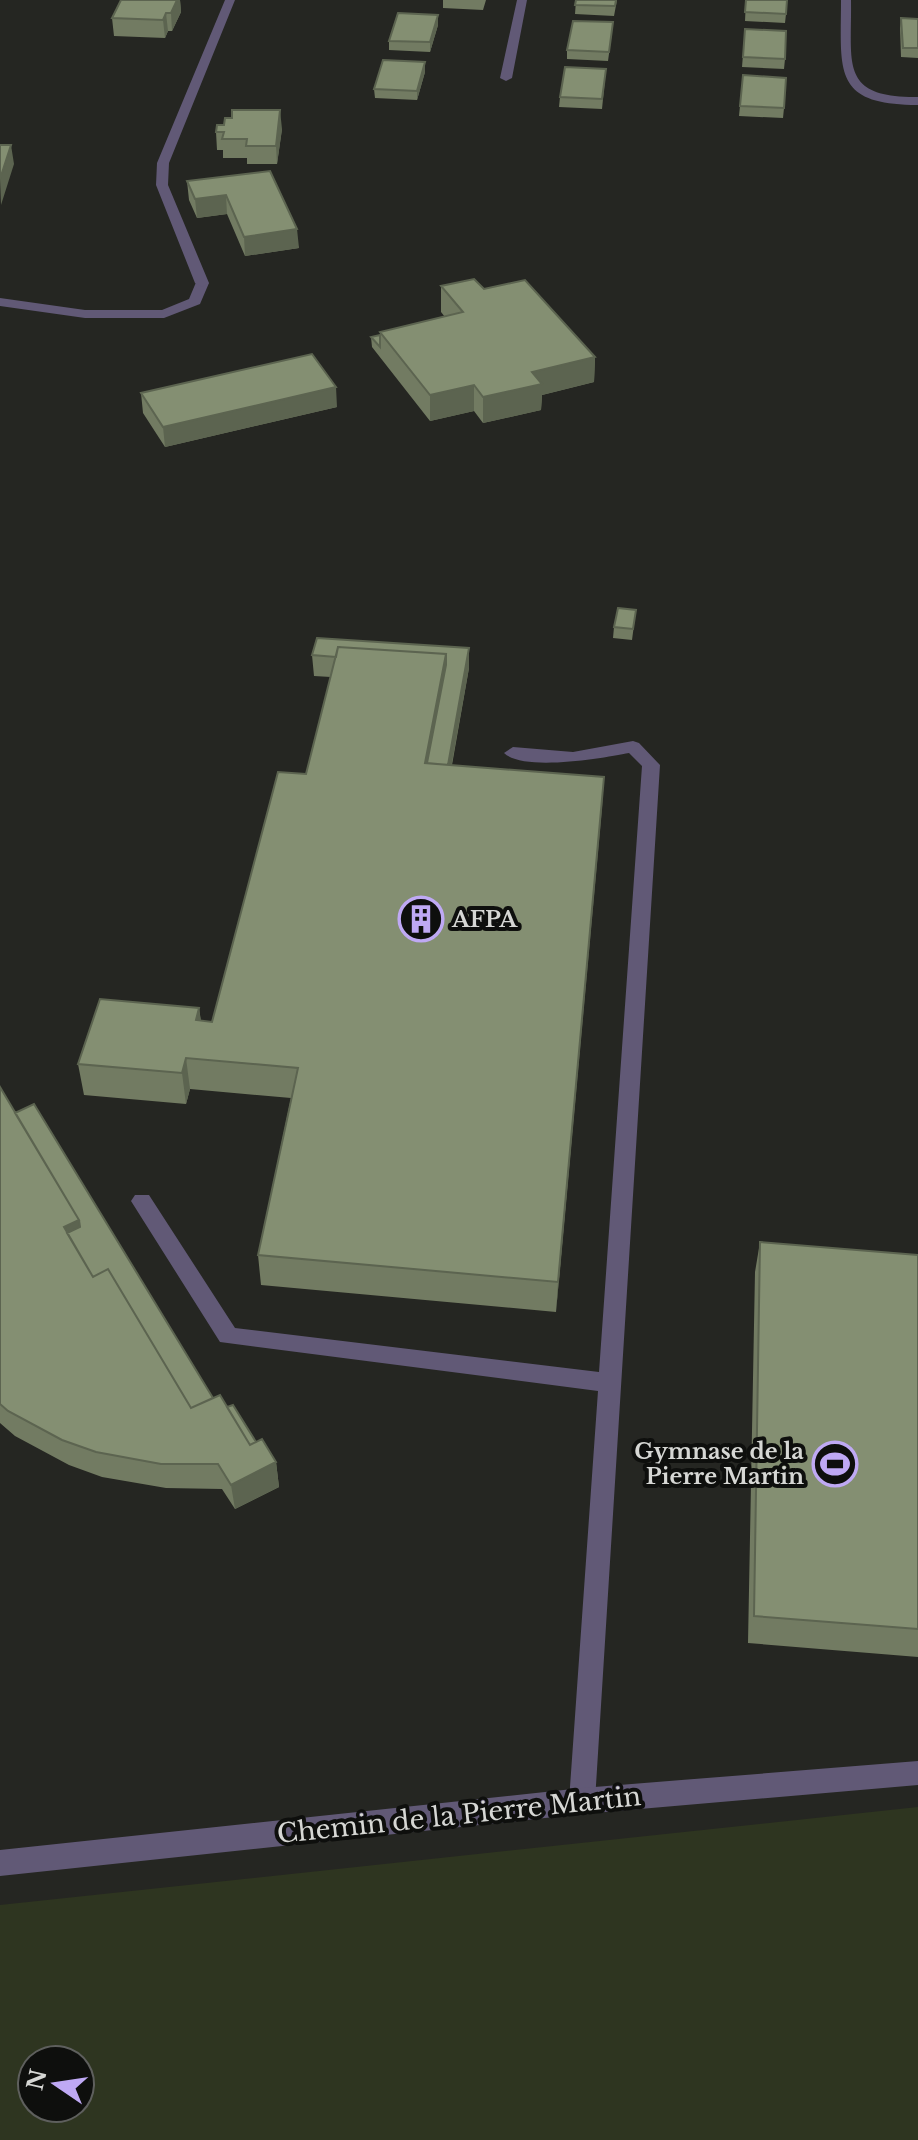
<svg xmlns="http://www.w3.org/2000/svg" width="918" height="2140" font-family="'Libre Baskerville',serif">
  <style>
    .green { fill: #2e3520; fill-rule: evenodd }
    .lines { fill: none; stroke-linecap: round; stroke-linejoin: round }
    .lane { fill: #615976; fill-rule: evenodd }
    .street { fill: #615976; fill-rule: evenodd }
    .wall { fill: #727b62 }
    .shaded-wall { fill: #5c6450 }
    .building { fill: #848f72; stroke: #5c6450; stroke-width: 2 }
    .labels { text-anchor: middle; stroke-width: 8; stroke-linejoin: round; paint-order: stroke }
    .poi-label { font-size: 22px; font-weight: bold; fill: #d6d7d4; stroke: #0e0f0d; text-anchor: start }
    .near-street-label { font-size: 26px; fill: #d6d7d4; stroke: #0e0f0d }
  </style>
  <rect width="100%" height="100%" fill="#252622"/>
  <path class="green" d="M 918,1807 L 918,2140 L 0,2140 L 0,1905 ZM 32,2060 L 80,2060 L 80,2108 L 32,2108 Z"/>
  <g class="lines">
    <path class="lane" d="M 197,280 L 209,283 L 200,304 L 164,318 L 85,318 L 0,306 L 0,298 L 85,310 L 162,310 L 189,299 Z
      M 633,741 L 639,743 L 660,765 L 595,1801 L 591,1810 L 582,1814 L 573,1810 L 569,1801 L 598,1391 L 220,1342 L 131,1201 L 135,1195 L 149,1195 L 235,1328 L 599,1372 L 642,766 L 629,753 C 604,758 523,772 504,753 L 513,747 L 573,752 Z"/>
    <path class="street" d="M 225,0 L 235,0 L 169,163 L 168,185 L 209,283 L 202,287 L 195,283 L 156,185 L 157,163 Z
      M 517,0 L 527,0 L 512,78 L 506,81 L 500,78 Z
      M 841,0 L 851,0 C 852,64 839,98 918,97 L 918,105 C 832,105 841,71 841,0 Z
      M 918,1761 L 918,1785 L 582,1814 L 0,1876 L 0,1850 L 582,1788 Z"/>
  </g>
  <path class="wall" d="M 121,0 L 180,0 L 181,12 L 172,31 L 168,31 L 165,38 L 114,36 L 112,18 Z
    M 443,0 L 486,0 L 483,10 L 443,8 Z
    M 576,0 L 617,0 L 614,16 L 575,14 Z
    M 746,0 L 786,14 L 785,23 L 745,21 Z
    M 438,15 L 438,25 L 430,52 L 389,50 L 389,41 Z
    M 901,18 L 918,19 L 918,58 L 901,57 L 900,28 Z
    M 745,29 L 785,59 L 784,69 L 742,67 Z
    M 612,32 L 608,61 L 567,59 L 567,50 Z
    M 606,69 L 602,109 L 559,107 L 560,97 Z
    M 425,72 L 417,100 L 375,98 L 374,89 Z
    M 743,75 L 784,108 L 783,118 L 739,116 Z
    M 282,129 L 277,164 L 247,164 L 247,158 L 223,158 L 223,150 L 217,150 L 216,132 Z
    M 270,171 L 299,248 L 245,256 L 227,214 L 197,218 L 189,200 L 187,181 Z
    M 441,286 L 484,289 L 595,357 L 594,382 L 542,395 L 541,410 L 483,423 L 474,411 L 430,421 L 372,347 L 371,337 L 380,335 L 380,332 L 445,317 L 441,312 Z
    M 141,393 L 337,407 L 165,447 L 143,413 Z
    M 636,610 L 632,640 L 613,638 L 614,627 Z
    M 312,655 L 469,668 L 452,765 L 604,777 L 556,1312 L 261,1285 L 258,1255 L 291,1098 L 190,1089 L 186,1104 L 84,1095 L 78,1064 L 199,1008 L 201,1021 L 212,1022 L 306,774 L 331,677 L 314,676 Z
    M 0,1087 L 15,1113 L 213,1398 L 227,1407 L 256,1442 L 276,1462 L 279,1487 L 235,1509 L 222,1489 L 166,1488 L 102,1477 L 69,1465 L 15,1436 L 0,1423 Z
    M 760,1242 L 918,1255 L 918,1657 L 748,1643 L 755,1272 Z"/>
  <path class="shaded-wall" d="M 177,0 L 180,0 L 181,12 L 172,31 L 171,13 Z
    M 166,13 L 168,31 L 165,38 L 163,20 Z
    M 438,15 L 438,25 L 430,52 L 430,42 Z
    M 425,62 L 425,72 L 417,100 L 417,91 Z
    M 280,110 L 282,129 L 277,164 L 276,146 Z
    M 11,145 L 14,164 L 1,205 L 0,179 Z
    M 226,195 L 227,214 L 197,218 L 195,199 Z
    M 297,229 L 299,248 L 245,256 L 244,237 Z
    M 595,357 L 594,382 L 542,395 L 541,410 L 483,423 L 483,397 L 532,372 Z
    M 474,385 L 474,411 L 430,421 L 430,395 Z
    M 336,387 L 337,407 L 165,447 L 163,427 Z
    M 469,648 L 469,668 L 446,796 L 446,775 Z
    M 446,654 L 446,685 L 430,774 L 425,763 Z
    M 604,777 L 602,808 L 556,1312 L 558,1282 Z
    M 199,1008 L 203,1039 L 196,1020 Z
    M 186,1058 L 190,1089 L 186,1104 L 182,1073 Z
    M 79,1220 L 85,1247 L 75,1251 L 64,1227 Z
    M 276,1462 L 279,1487 L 235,1509 L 231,1485 Z"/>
  <path class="building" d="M 121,0 L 177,0 L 171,13 L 166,13 L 163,20 L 112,18 Z
    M 576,0 L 616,0 L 615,6 L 575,5 Z
    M 746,0 L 787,0 L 786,14 L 745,12 Z
    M 398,13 L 438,15 L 430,42 L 389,41 Z
    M 901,18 L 918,19 L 918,48 L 903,48 Z
    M 573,21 L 613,22 L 609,52 L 567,50 Z
    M 745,29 L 786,31 L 785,59 L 743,57 Z
    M 383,60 L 425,62 L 417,91 L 374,89 Z
    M 565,67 L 606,69 L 602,99 L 560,97 Z
    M 743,75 L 786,78 L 784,108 L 740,106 Z
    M 232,110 L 280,110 L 276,146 L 246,146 L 247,139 L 222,139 L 224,132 L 216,132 L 217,125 L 224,125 L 225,118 L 232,118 Z
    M 0,145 L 11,145 L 0,179 Z
    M 270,171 L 297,229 L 244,237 L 226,195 L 195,199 L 187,181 Z
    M 474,279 L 484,289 L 525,280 L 595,357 L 532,372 L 542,384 L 483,397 L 474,385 L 430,395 L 380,332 L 463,312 L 441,286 Z
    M 380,335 L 380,347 L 371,337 Z
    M 312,354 L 336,387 L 163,427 L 141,393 Z
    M 618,608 L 636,610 L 633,629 L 614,627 Z
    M 317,638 L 469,648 L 448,765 L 427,763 L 446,665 L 446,654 L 338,647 L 336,657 L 312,655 Z
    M 338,647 L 446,654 L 425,763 L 604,777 L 558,1282 L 258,1255 L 298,1068 L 186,1058 L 182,1073 L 78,1064 L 100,999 L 199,1008 L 196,1020 L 212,1022 L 278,772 L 306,774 Z
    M 0,1087 L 79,1220 L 64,1227 L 93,1277 L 108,1269 L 191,1408 L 220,1395 L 250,1445 L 262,1439 L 276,1462 L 231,1485 L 218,1464 L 161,1464 L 96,1452 L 62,1440 L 8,1411 L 0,1404 Z
    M 34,1104 L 213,1398 L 191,1408 L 108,1269 L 93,1277 L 67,1233 L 80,1227 L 79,1220 L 15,1113 Z
    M 760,1242 L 918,1255 L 918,1629 L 754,1616 Z
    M 233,1405 L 256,1442 L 250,1445 L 227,1407 Z"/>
  <defs>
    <g id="building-ring" transform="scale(2.3)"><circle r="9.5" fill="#0e0f0d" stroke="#bfa9f4" stroke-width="1.5"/><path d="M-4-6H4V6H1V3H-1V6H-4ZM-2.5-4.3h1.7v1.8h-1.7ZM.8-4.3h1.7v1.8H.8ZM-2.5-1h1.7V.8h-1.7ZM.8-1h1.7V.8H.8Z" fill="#bfa9f4"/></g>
    <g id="stadium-ring" transform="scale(2.3)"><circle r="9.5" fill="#0e0f0d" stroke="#bfa9f4" stroke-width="1.5"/><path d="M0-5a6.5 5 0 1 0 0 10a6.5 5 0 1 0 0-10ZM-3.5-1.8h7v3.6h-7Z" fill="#bfa9f4"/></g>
  </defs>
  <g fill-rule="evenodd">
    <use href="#building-ring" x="421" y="919"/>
    <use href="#stadium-ring" x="835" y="1464"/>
  </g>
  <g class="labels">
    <g class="poi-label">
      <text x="452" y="927">AFPA</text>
      <text x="804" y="1459" text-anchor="end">Gymnase de la<tspan x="804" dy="25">Pierre Martin</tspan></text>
    </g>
    <g class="near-street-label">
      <text transform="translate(459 1815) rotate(-6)" y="9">Chemin de la Pierre Martin</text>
    </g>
  </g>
  <g transform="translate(56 2084) rotate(283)"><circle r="38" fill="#0e0f0d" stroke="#5e5f5d" stroke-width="2"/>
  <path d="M0-6L14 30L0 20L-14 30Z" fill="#bfa9f4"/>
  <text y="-12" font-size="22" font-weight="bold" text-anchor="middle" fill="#d6d7d4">N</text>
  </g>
</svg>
